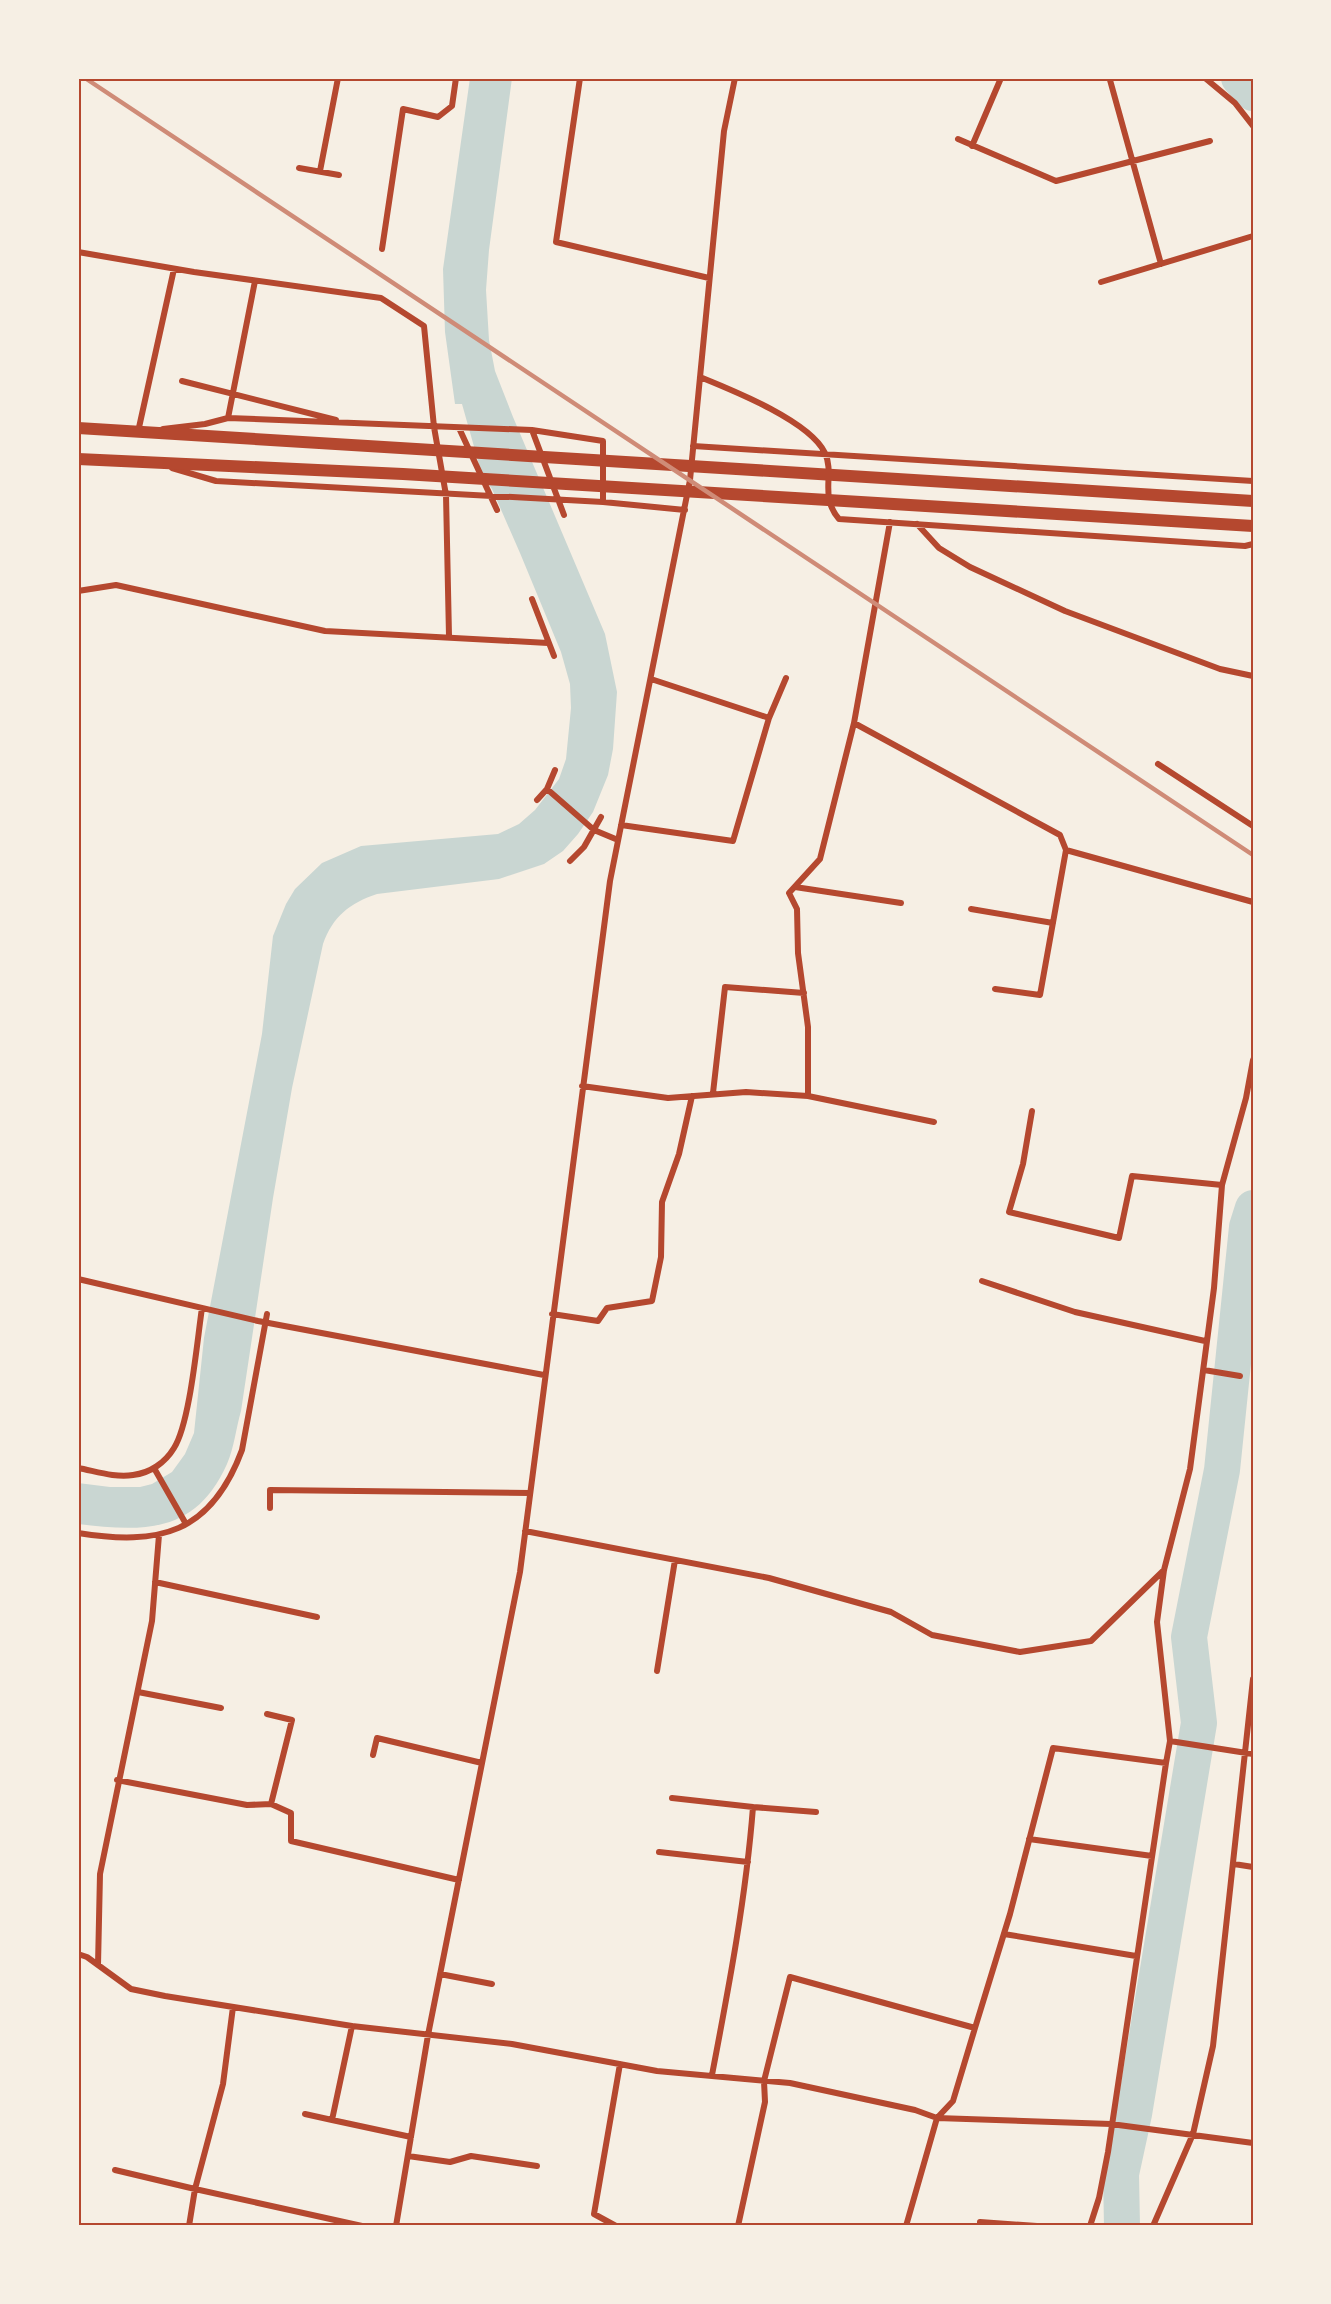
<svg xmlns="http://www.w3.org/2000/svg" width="1331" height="2304" font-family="'Open Sans',sans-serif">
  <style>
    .water { fill: #c9d6d2 }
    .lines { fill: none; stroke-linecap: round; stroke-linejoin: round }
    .river { stroke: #c9d6d2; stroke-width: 36 }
    .minor { stroke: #b5482f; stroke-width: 6 }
    .secondary { stroke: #b5482f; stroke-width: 12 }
    .rail { stroke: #cf8b77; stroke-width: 4.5 }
    .neatline { fill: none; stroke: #b5482f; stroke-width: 2 }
  </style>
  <rect width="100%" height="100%" fill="#f6efe4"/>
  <path class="water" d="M 470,78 L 512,78 L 489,250 L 486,290 L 489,340 L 495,371 L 513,417 L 605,634 L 617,692 L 613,749 L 608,775 L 593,812 L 578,834 L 563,851 L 544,864 L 499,879 L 377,894 C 350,903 333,916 323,944 L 292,1088 L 273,1198 L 241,1411 C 236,1428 234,1448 227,1464 C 196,1534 143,1532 78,1524 L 78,1483 L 110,1487 L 140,1487 L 152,1484 L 172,1472 L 185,1454 L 194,1433 L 204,1338 L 262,1034 L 273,936 L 286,904 L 295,889 L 322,863 L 361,846 L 498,834 L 519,824 L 535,810 L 559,779 L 566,759 L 571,708 L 570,684 L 561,652 L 520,553 L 492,489 L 482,475 L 462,404 L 455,404 L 445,332 L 443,269 Z"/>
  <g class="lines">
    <path class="river" d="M 1239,78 L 1253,93
      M 1122,2226 L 1121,2174 L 1134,2114 L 1199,1723 L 1189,1637 L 1222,1470 L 1247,1227 L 1253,1208"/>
    <path class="minor" d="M 580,78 L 556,242 L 709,278
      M 1205,78 L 1235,103 L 1253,126
      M 1110,80 L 1161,264
      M 958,139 L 1056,181 L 1210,141
      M 972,146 L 1001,78
      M 299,168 L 339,175
      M 320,171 L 338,78
      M 382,249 L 403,109 L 438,117 L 452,106 L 456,78
      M 78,252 L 194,272 L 381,298 L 424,326 L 434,427 L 446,495 L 449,636
      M 1101,282 L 1253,236
      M 700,377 C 732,390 810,421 825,453 C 835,475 819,496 839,519 L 1245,546 L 1253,544
      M 182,381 L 336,420
      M 228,418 L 255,281
      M 459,428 L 497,510
      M 163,429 L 205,424 L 228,418 L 532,430 L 603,441 L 603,502 L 685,510
      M 532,430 L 564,515
      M 138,432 L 174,269
      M 693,446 L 1253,481
      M 172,468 L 216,481 L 603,502
      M 890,522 L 854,723 L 1060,835 L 1066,850 L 1253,902
      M 917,524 L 939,548 L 970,567 L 1065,611 L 1220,669 L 1253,676
      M 78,591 L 116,585 L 325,631 L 548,643
      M 532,599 L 554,656
      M 651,679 L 769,718
      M 1158,764 L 1253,826
      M 547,789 L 594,830 L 618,840
      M 537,800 L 547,789 L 555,770
      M 621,825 L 733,841 L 769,718 L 786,678
      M 570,861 L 584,847 L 601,817
      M 795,887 L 901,903
      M 971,909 L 1053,923
      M 995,989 L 1040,995 L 1066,850
      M 582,1086 L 668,1098 L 746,1092 L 808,1096 L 808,1027 L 798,953 L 797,909 L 789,893 L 820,859 L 854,723
      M 713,1093 L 725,987 L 804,993
      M 808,1096 L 934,1122
      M 1032,1111 L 1023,1164 L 1009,1212 L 1119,1238 L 1132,1176 L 1222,1185
      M 78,1279 L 258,1321 L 544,1375
      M 982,1281 L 1075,1312 L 1205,1341
      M 552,1314 L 598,1321 L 607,1308 L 652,1301 L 661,1257 L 662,1202 L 679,1154 L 692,1096
      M 1204,1370 L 1240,1376
      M 78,1468 C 95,1471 115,1478 133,1475 C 150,1473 165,1463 174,1448 C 190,1423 197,1341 202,1308
      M 154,1468 L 186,1524
      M 270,1508 L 270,1490 L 530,1493
      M 525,1531 L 769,1578 L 891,1612 L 932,1635 L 1020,1652 L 1091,1641 L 1164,1570
      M 78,1533 C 159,1546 211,1534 242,1450 L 267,1314
      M 155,1582 L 317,1617
      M 657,1671 L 675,1560
      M 138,1692 L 221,1708
      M 267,1714 L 292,1720 L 271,1804
      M 1170,1741 L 1253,1754
      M 373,1755 L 377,1738 L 482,1763
      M 1166,1763 L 1170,1741 L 1157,1622 L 1164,1570 L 1190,1469 L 1214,1288 L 1222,1185 L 1246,1098 L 1253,1060
      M 117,1780 L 247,1805 L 271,1804 L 291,1813 L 291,1841 L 459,1880
      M 672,1798 L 753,1807
      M 1029,1839 L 1152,1856
      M 659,1852 L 748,1862
      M 1234,1864 L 1253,1867
      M 1004,1934 L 1136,1956
      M 78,1954 L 87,1957 L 131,1989 L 165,1996 L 352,2026 L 512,2044 L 657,2071 L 790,2083 L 915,2110 L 937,2118 L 1111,2124 L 1253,2143
      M 98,1965 L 100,1874 L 152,1621 L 159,1535
      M 440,1974 L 492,1984
      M 233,2007 L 223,2084 L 195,2189 L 362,2226
      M 712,2075 C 729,1986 746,1897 753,1807 L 816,1812
      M 305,2114 L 332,2120 L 352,2026
      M 332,2120 L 411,2137
      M 408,2156 L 450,2162 L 471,2156 L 537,2166
      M 115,2170 L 195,2189 L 189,2226
      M 980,2222 L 1037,2226
      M 396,2226 L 428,2035 L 520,1572 L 610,881 L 690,480 L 724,131 L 735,78
      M 616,2226 L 594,2214 L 620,2064
      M 738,2226 L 765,2102 L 764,2081 L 790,1977 L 975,2028
      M 906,2226 L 937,2118 L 953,2101 L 975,2028 L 1010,1914 L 1053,1748 L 1166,1763 L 1108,2152 L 1099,2198 L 1090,2226
      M 1153,2226 L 1193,2134 L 1213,2046 L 1253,1679"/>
    <path class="secondary" d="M 78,428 L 1253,501
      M 78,459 L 403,474 L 1253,526"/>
    <path class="rail" d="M 85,78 L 1253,855"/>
  </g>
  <rect width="1331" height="2304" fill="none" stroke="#f6efe4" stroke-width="159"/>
  <rect x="80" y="80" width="1172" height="2144" class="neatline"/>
</svg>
